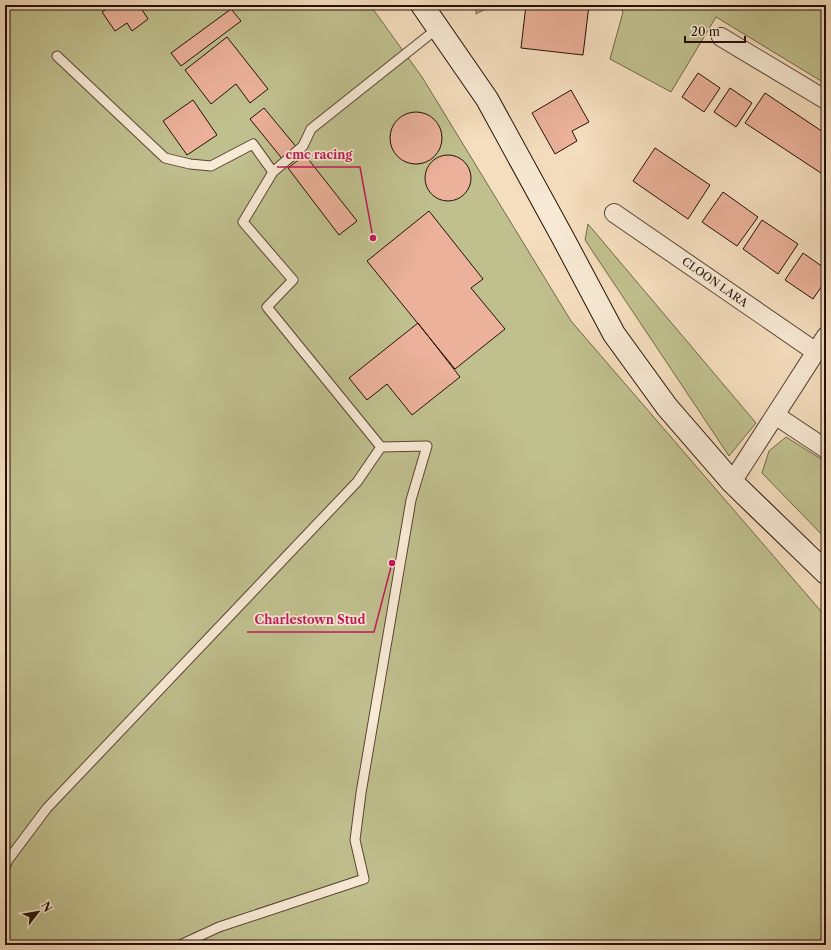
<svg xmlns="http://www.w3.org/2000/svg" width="831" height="950" font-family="'Libre Caslon Text',serif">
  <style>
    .green { fill: #c0c08e; stroke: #72684a }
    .building { fill: #ebb19a; stroke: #241007 }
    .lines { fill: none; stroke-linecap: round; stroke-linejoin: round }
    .service-casing { stroke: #584435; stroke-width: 11 }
    .minor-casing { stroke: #584435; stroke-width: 20 }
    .secondary-casing { stroke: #241007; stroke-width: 24 }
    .service { stroke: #f8ead5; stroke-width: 9 }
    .minor { stroke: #f8ead5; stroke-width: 18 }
    .secondary { stroke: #f8ead5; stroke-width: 22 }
    .labels { text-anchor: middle; stroke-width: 3.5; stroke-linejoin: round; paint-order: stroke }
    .street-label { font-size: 11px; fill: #241007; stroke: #f8ead5 }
    .leader { fill: none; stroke: #c2185b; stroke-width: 1.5 }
    .callout-dot { fill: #c2185b; stroke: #f8ead5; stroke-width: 1.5 }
    .callout-label { font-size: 12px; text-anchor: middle; font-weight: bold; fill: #c2185b; stroke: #f8ead5; stroke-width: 3.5; stroke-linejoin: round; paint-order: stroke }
  </style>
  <rect width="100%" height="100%" fill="#f5debe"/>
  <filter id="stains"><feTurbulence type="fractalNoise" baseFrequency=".005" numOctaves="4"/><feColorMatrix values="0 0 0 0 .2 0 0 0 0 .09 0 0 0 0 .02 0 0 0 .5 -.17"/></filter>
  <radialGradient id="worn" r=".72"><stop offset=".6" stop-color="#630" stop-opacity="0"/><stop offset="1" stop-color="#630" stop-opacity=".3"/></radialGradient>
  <path class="green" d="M 5,5 L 370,5 L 422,77 L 571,321 L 826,617 L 826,945 L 5,945 Z
    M 476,5 L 493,5 L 476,14 Z
    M 618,5 L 826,5 L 826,84 L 716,17 L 671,92 L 610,59 L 623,12 Z
    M 588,224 L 756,423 L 729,456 L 585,240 Z
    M 786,437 L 826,462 L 826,539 L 762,473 L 769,451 Z"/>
  <path class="building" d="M 112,5 L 139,5 L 148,19 L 132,31 L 127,23 L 115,31 L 102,12 Z
    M 526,5 L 589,5 L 583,55 L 521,48 Z
    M 231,9 L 241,21 L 181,66 L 171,53 Z
    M 227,37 L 268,89 L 250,103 L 236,84 L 211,104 L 185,70 Z
    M 698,73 L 720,88 L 704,112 L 682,97 Z
    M 730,88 L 752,103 L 736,127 L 714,112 Z
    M 571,90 L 589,122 L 572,131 L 577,141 L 555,154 L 532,113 Z
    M 765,93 L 826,134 L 826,165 L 821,173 L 745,123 Z
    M 193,100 L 217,135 L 187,155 L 163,121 Z
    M 264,108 L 298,149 L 284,161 L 250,119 Z
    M390 138a26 26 0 1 1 52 0a26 26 0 1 1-52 0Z
    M 655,148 L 710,185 L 688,219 L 633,181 Z
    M425 178a23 23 0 1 1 46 0a23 23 0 1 1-46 0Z
    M 305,155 L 357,221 L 339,235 L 288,168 Z
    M 723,192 L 758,217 L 737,246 L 702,222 Z
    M 429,211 L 483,279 L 471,288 L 505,329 L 455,369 L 367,261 Z
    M 762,220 L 798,244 L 778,274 L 743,249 Z
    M 803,253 L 826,269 L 826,280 L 813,299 L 785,280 Z
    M 418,323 L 460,377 L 412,415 L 387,384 L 367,400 L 349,378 Z
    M 826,405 L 826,413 L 822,410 Z"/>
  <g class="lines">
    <g class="service-casing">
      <path id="service" d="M 57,56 L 165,158 L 190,164 L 211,166 L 253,144 L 273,172
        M 5,867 L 8,860 L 47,808 L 357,482 L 381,447 L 267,307 L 293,280 L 243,222 L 273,172 L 303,146 L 311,129 L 438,28
        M 180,945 L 219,927 L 364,879 L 355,840 L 361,793 L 411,500 L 427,446 L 381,447"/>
    </g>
    <g class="minor-casing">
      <path id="minor" d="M 721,37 L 826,100
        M 614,213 L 816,352
        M 775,415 L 826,449
        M 732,482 L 826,336"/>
    </g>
    <g class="secondary-casing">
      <path id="secondary" d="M 422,5 L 487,99 L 563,238 L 614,334 L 667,407 L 732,482 L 826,573"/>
    </g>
    <use href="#service" class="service"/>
    <use href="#minor" class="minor"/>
    <use href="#secondary" class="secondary"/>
  </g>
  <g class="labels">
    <g class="street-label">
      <text transform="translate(715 282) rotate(35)" y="4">CLOON LARA</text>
    </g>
  </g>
  <path class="leader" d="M373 238L360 167H277M392 563L374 632H247"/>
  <g class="callout-dot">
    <circle cx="373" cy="238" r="4"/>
    <circle cx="392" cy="563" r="4"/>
  </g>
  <g class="callout-label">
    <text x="319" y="159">cmc racing</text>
    <text x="310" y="624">Charlestown Stud</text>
  </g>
  <rect width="831" height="950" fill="none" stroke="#f5debe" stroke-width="20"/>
  <rect x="6" y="6" width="819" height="938" fill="none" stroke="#241007" stroke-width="2"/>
  <rect x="10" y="10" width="811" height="930" fill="none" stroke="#241007"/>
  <g transform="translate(38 912) rotate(59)" stroke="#f8ead5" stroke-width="3" paint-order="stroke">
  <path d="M0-3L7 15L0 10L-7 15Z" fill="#241007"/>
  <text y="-6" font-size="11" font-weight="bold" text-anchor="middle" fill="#241007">N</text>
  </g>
  <path d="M685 36v6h60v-6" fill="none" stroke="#241007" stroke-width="2"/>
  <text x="691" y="36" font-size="12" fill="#241007" stroke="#f8ead5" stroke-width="3" paint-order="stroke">20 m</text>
  <rect width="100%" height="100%" filter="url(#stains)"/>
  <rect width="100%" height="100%" fill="url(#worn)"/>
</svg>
